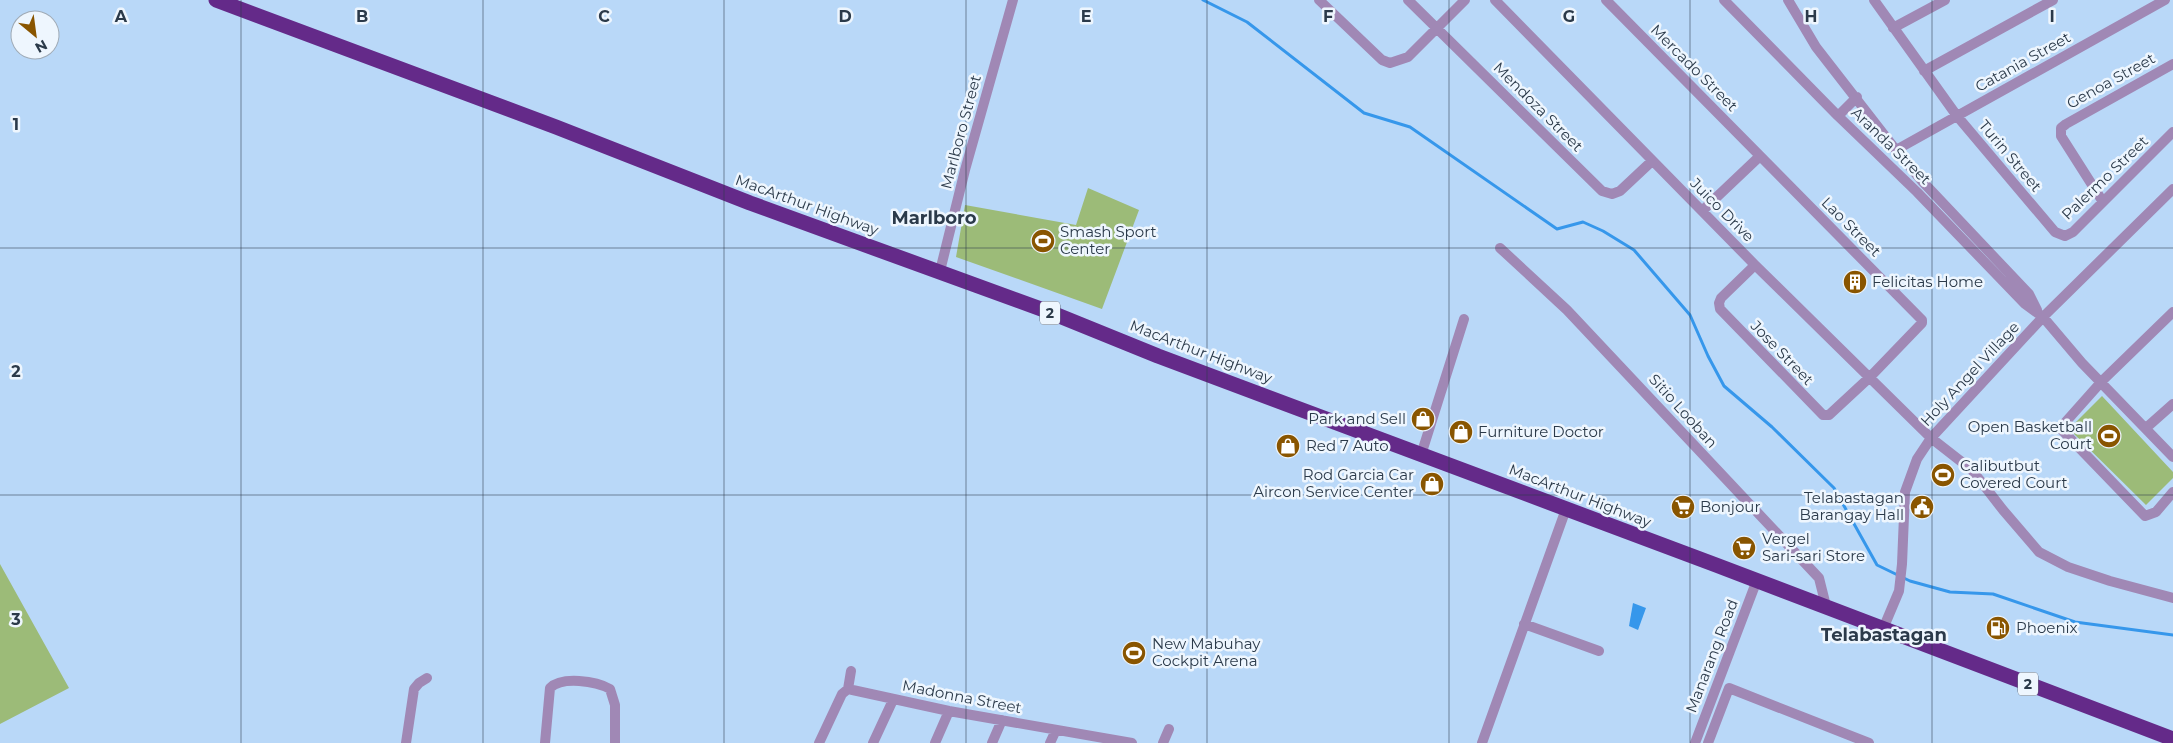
<svg xmlns="http://www.w3.org/2000/svg" width="2173" height="743" font-family="Montserrat,sans-serif">
  <style>
    .green { fill: #9cbb78 }
    .water { fill: #3697eb }
    .lines { fill: none; stroke-linecap: round; stroke-linejoin: round }
    .stream { stroke: #3697eb; stroke-width: 3 }
    .minor { stroke: #a088b5; stroke-width: 10 }
    .highway { stroke: #642a89; stroke-width: 15 }
    .grid { fill: none; stroke: #2b3a4a; stroke-width: 1; stroke-opacity: 0.55 }
    .labels { text-anchor: middle; stroke-width: 5; stroke-linejoin: round; paint-order: stroke }
    .shield { fill: #eef6fe; stroke: #667280; stroke-width: 1 }
    .shield-label { font-size: 14px; font-weight: bold; fill: #2b3a4a }
    .street-label { font-size: 15px; fill: #2b3a4a; stroke: #eef6fe }
    .poi-label { font-size: 15px; fill: #2b3a4a; stroke: #eef6fe; text-anchor: start }
    .quarter-label { font-size: 18px; font-weight: bold; fill: #2b3a4a; stroke: #eef6fe }
    .grid-label { font-size: 16px; text-anchor: middle; font-weight: bold; fill: #2b3a4a; stroke: #eef6fe; stroke-width: 5; stroke-linejoin: round; paint-order: stroke }
  </style>
  <rect width="100%" height="100%" fill="#b9d8f8"/>
  <path class="green" d="M 1088,188 L 1139,210 L 1102,309 L 956,257 L 965,205 L 1076,225 Z
    M 2102,396 L 2173,472 L 2173,478 L 2146,505 L 2069,429 Z
    M 0,564 L 69,688 L 0,724 Z"/>
  <path class="water" d="M 1633,603 L 1646,608 L 1638,630 L 1629,626 Z"/>
  <g class="lines">
    <path class="stream" d="M 1203,0 L 1247,22 L 1364,113 L 1410,127 L 1557,229 L 1583,222 L 1603,231 L 1634,250 L 1690,315 L 1708,356 L 1724,386 L 1772,427 L 1834,488 L 1877,565 L 1910,581 L 1950,592 L 1993,594 L 2075,622 L 2173,635"/>
    <path class="minor" d="M 1319,0 L 1382,60 L 1390,63 L 1408,57 L 1465,0
      M 1408,0 L 1602,191 L 1612,194 L 1620,191 L 1652,161
      M 1495,0 L 1755,265 L 1931,438 L 1972,470 L 2003,510 L 2039,552 L 2068,567 L 2110,581 L 2173,598
      M 1606,0 L 1922,320 L 1922,323 L 1870,377 L 1829,415 L 1823,415 L 1720,309 L 1719,303 L 1721,298 L 1755,265
      M 1724,0 L 1838,116 L 1917,192 L 2025,304 L 2043,317 L 2082,363 L 2173,457
      M 1788,0 L 1816,47 L 1896,150 L 1922,181 L 2029,294 L 2037,310
      M 1874,0 L 1957,116 L 2055,232 L 2065,236 L 2073,232 L 2173,132
      M 1893,28 L 1945,0
      M 1924,71 L 2053,0
      M 1838,116 L 1857,97
      M 1896,150 L 2165,0
      M 2103,202 L 2061,136 L 2061,128 L 2066,124 L 2173,64
      M 1702,211 L 1760,156
      M 1500,248 L 1567,310 L 1819,578 L 1826,606
      M 940,271 L 965,170 L 1013,0
      M 2173,312 L 2102,381 L 2062,426 L 2062,430 L 2145,516 L 2156,512 L 2173,492
      M 2146,428 L 2173,404
      M 1421,455 L 1464,319
      M 1524,624 L 1599,651
      M 1883,629 L 1899,591 L 1902,564 L 1905,492 L 1917,459 L 1931,438 L 2043,317 L 2173,189
      M 848,689 L 851,671
      M 406,743 L 414,689 L 419,683 L 427,678
      M 545,743 L 550,688 C 562,676 596,681 610,689 L 615,705 L 615,743
      M 819,743 L 842,694 L 848,689 L 949,711 L 1132,743
      M 873,743 L 893,700
      M 935,743 L 949,711
      M 992,743 L 1002,720
      M 1050,743 L 1056,730
      M 1163,743 L 1169,729
      M 1482,743 L 1566,509
      M 1695,743 L 1757,580
      M 1708,743 L 1729,688 L 1869,743"/>
    <path class="highway" d="M 216,0 L 556,127 L 750,203 L 1052,313 L 1158,356 L 1716,565 L 2173,739"/>
  </g>
  <path class="grid" d="M 241,0 L 241,743M 483,0 L 483,743M 724,0 L 724,743M 966,0 L 966,743M 1207,0 L 1207,743M 1449,0 L 1449,743M 1690,0 L 1690,743M 1932,0 L 1932,743M 0,248 L 2173,248M 0,495 L 2173,495"/>
  <defs>
    <g id="stadium-disc" transform="scale(1.25)"><circle r="9.5" fill="#895500" stroke="#eef6fe"/><path d="M0-5a6.5 5 0 1 0 0 10a6.5 5 0 1 0 0-10ZM-3.5-1.8h7v3.6h-7Z" fill="#fff"/></g>
    <g id="building-disc" transform="scale(1.25)"><circle r="9.5" fill="#895500" stroke="#eef6fe"/><path d="M-4-6H4V6H1V3H-1V6H-4ZM-2.5-4.3h1.7v1.8h-1.7ZM.8-4.3h1.7v1.8H.8ZM-2.5-1h1.7V.8h-1.7ZM.8-1h1.7V.8H.8Z" fill="#fff"/></g>
    <g id="shop-disc" transform="scale(1.25)"><circle r="9.5" fill="#895500" stroke="#eef6fe"/><path d="M-5-2.5h2.3a2.7 3.5 0 0 1 5.4 0H5L5.5 6h-11ZM-1.5-2.5h3a1.5 2.3 0 0 0-3 0Z" fill="#fff"/></g>
    <g id="supermarket-disc" transform="scale(1.25)"><circle r="9.5" fill="#895500" stroke="#eef6fe"/><path d="M-6-5.5h2.5l.6 2H6L4.5 2H-2.5L-4.4-4H-6ZM-1.5 3.2a1.3 1.3 0 1 0 .1 0ZM3 3.2a1.3 1.3 0 1 0 .1 0Z" fill="#fff"/></g>
    <g id="civic-disc" transform="scale(1.25)"><circle r="9.5" fill="#895500" stroke="#eef6fe"/><path d="M-.6-6.5H3V-4.5H.6V-3L4-1V1h2V6H-6V1h2V-1L-.6-3ZM-1.2 2.5V6h2.4V2.5Z" fill="#fff"/></g>
    <g id="fuel-disc" transform="scale(1.25)"><circle r="9.5" fill="#895500" stroke="#eef6fe"/><path d="M-5.5-6h7V0h2V4h1.3V-2.5L3-4.5l.8-.8L6-3V5H2.5V1h-1V6h-7ZM-4.2-4.7v3.2H.2V-4.7Z" fill="#fff"/></g>
  </defs>
  <g fill-rule="evenodd">
    <use href="#stadium-disc" x="1043" y="241"/>
    <use href="#building-disc" x="1855" y="282"/>
    <use href="#shop-disc" x="1423" y="419"/>
    <use href="#shop-disc" x="1461" y="432"/>
    <use href="#stadium-disc" x="2109" y="436"/>
    <use href="#shop-disc" x="1288" y="446"/>
    <use href="#stadium-disc" x="1943" y="475"/>
    <use href="#shop-disc" x="1432" y="484"/>
    <use href="#supermarket-disc" x="1683" y="507"/>
    <use href="#civic-disc" x="1922" y="507"/>
    <use href="#supermarket-disc" x="1744" y="548"/>
    <use href="#fuel-disc" x="1998" y="628"/>
    <use href="#stadium-disc" x="1134" y="653"/>
  </g>
  <g class="labels">
    <g class="shield">
      <rect x="1040" y="301.5" width="20" height="23" rx="4"/>
      <rect x="2018" y="672.5" width="20" height="23" rx="4"/>
    </g>
    <g class="shield-label">
      <text x="1050" y="318">2</text>
      <text x="2028" y="689">2</text>
    </g>
    <g class="street-label">
      <text transform="translate(2023 62) rotate(-29)" y="5">Catania Street</text>
      <text transform="translate(1694 68) rotate(45)" y="5">Mercado Street</text>
      <text transform="translate(2111 81) rotate(-29)" y="5">Genoa Street</text>
      <text transform="translate(1538 107) rotate(45)" y="5">Mendoza Street</text>
      <text transform="translate(961 132) rotate(-75)" y="5">Marlboro Street</text>
      <text transform="translate(1891 146) rotate(44)" y="5">Aranda Street</text>
      <text transform="translate(2010 156) rotate(50)" y="5">Turin Street</text>
      <text transform="translate(2105 178) rotate(-44)" y="5">Palermo Street</text>
      <text transform="translate(807 205) rotate(20)" y="5">MacArthur Highway</text>
      <text transform="translate(1722 210) rotate(45)" y="5">Juico Drive</text>
      <text transform="translate(1851 227) rotate(45)" y="5">Lao Street</text>
      <text transform="translate(1201 352) rotate(21)" y="5">MacArthur Highway</text>
      <text transform="translate(1782 353) rotate(46)" y="5">Jose Street</text>
      <text transform="translate(1970 374) rotate(-47)" y="5">Holy Angel Village</text>
      <text transform="translate(1683 411) rotate(48)" y="5">Sitio Looban</text>
      <text transform="translate(1580 496) rotate(21)" y="5">MacArthur Highway</text>
      <text transform="translate(1712 656) rotate(-69)" y="5">Manarang Road</text>
      <text transform="translate(962 697) rotate(11)" y="5">Madonna Street</text>
    </g>
    <g class="poi-label">
      <text x="1060" y="237">Smash Sport<tspan x="1060" dy="17">Center</tspan></text>
      <text x="1872" y="287">Felicitas Home</text>
      <text x="1406" y="424" text-anchor="end">Park and Sell</text>
      <text x="2092" y="432" text-anchor="end">Open Basketball<tspan x="2092" dy="17">Court</tspan></text>
      <text x="1478" y="437">Furniture Doctor</text>
      <text x="1306" y="451">Red 7 Auto</text>
      <text x="1960" y="471">Calibutbut<tspan x="1960" dy="17">Covered Court</tspan></text>
      <text x="1414" y="480" text-anchor="end">Rod Garcia Car<tspan x="1414" dy="17">Aircon Service Center</tspan></text>
      <text x="1904" y="503" text-anchor="end">Telabastagan<tspan x="1904" dy="17">Barangay Hall</tspan></text>
      <text x="1700" y="512">Bonjour</text>
      <text x="1762" y="544">Vergel<tspan x="1762" dy="17">Sari-sari Store</tspan></text>
      <text x="2016" y="633">Phoenix</text>
      <text x="1152" y="649">New Mabuhay<tspan x="1152" dy="17">Cockpit Arena</tspan></text>
    </g>
    <g class="quarter-label">
      <text x="934" y="224">Marlboro</text>
      <text x="1884" y="641">Telabastagan</text>
    </g>
  </g>
  <g class="grid-label">
    <text x="121" y="22">A</text>
    <text x="362" y="22">B</text>
    <text x="604" y="22">C</text>
    <text x="845" y="22">D</text>
    <text x="1086" y="22">E</text>
    <text x="1328" y="22">F</text>
    <text x="1569" y="22">G</text>
    <text x="1811" y="22">H</text>
    <text x="2052" y="22">I</text>
    <text x="16" y="130">1</text>
    <text x="16" y="377">2</text>
    <text x="16" y="625">3</text>
  </g>
  <g transform="translate(35 35) rotate(151)"><circle r="24" fill="#eef6fe" stroke="#a0abb6"/>
  <path d="M0-4L9 19L0 12L-9 19Z" fill="#895500"/>
  <text y="-8" font-size="14" font-weight="bold" text-anchor="middle" fill="#2b3a4a">N</text>
  </g>
</svg>
